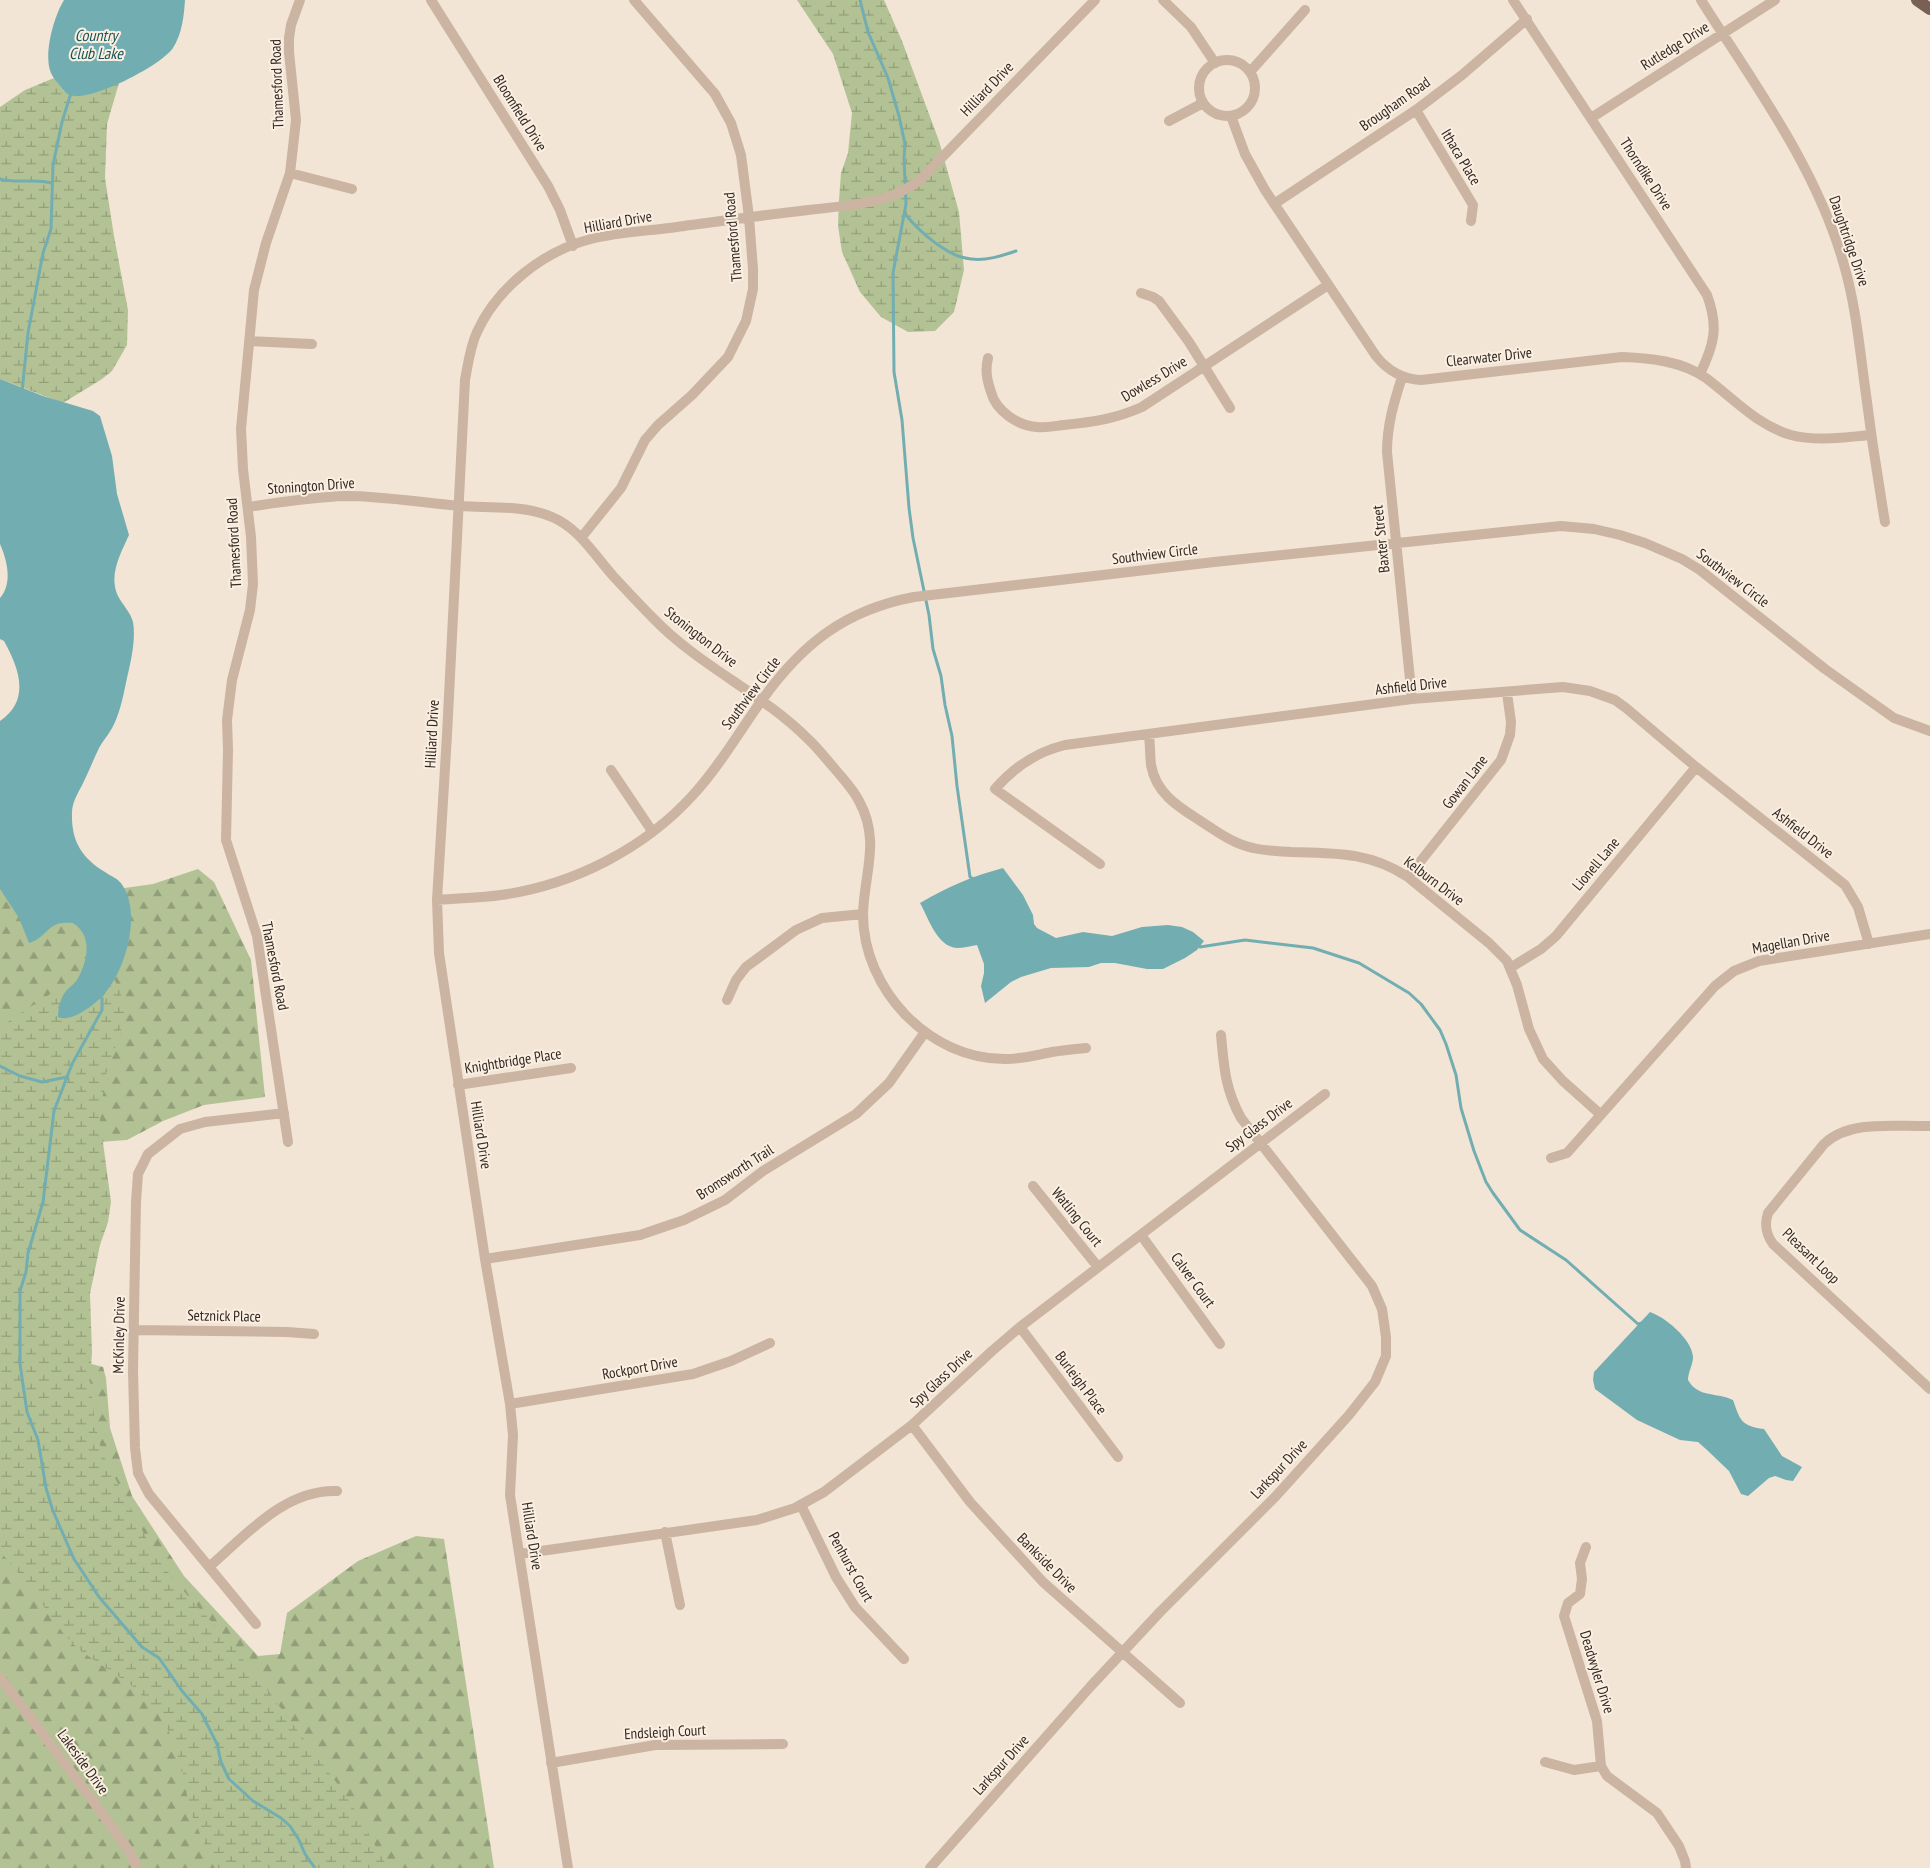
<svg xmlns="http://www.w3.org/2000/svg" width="1930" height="1868" font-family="'PT Sans Narrow',sans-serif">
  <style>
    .forest { fill: url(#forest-firs) }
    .wetland { fill: url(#wetland-marsh) }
    .water { fill: #72aeb1 }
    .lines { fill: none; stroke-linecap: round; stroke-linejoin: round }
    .stream { stroke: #72aeb1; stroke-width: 3 }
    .minor { stroke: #cbb4a1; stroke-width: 10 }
    .major { stroke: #786054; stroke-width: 12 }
    .labels { text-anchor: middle; stroke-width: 4; stroke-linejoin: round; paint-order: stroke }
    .street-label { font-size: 15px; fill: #342924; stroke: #faefe1 }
    .water-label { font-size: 16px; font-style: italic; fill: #175458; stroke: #faefe1 }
  </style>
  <defs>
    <pattern id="forest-firs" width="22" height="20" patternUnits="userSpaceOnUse" patternTransform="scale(1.25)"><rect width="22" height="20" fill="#b3c295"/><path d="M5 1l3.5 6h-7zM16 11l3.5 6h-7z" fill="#929e79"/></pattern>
    <pattern id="wetland-marsh" width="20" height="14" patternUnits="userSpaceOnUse" patternTransform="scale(1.25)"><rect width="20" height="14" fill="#b3c295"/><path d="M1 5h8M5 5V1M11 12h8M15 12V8" fill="none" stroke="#929e79"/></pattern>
  </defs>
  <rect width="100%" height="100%" fill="#f2e5d5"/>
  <path class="forest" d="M 0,836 L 96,892 L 153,884 L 198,869 L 214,882 L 251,960 L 265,1097 L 204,1105 L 163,1121 L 127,1140 L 86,1143 L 80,1361 L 103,1367 L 106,1378 L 110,1428 L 132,1496 L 184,1576 L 258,1656 L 280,1654 L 287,1613 L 358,1561 L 416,1536 L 444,1539 L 494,1868 L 0,1868 Z"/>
  <path class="wetland" d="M 797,0 L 884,0 L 902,41 L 939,141 L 959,212 L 964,270 L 954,312 L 935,331 L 908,332 L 881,317 L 860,292 L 842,252 L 838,226 L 839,200 L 841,173 L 848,153 L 852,113 L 833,54 Z
    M 54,78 L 64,91 L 84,95 L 119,83 L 107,124 L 105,178 L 114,236 L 128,310 L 127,345 L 112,371 L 102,379 L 63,403 L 0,379 L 0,107 L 25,90 Z
    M 114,979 L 119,988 L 127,1013 L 105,1077 L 100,1120 L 111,1202 L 108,1222 L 100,1245 L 90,1294 L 92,1352 L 90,1382 L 95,1423 L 102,1453 L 152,1549 L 173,1579 L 226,1638 L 265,1687 L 339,1786 L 355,1810 L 388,1868 L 215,1868 L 190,1811 L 182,1769 L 171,1736 L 161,1717 L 135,1688 L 78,1649 L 63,1633 L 26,1582 L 3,1555 L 0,1549 L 0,1027 L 50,994 L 67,990 L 58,1008 L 81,1012 L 102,998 Z"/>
  <path class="water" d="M 64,0 L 185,0 C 184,16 182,34 173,48 C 160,66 97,98 75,96 C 68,96 64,91 60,86 C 57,82 53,78 51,73 C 43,55 54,16 64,0 Z
    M 0,379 L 43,396 L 93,411 L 100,416 L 112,456 L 117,494 L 129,535 C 121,553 108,575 118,596 C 122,604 131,613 133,622 C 136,639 131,661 127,678 C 124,692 121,709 115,722 C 111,732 104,739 99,748 C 94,758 90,769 85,779 C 80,791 72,800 72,813 C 71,841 82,858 105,872 C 112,877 118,878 123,886 C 143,917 123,982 95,1003 C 86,1010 70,1022 58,1017 C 58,1007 61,995 69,988 C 72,985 75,983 77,980 C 88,961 93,936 73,923 C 46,920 50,936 29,943 L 19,918 L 0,889 L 0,721 C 31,700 19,668 4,641 L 0,639 L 0,598 C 13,583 7,560 0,544 Z
    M 1003,868 L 1023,895 L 1033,915 L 1034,924 L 1037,928 L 1056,938 L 1083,932 L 1112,936 L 1142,927 L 1168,925 L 1182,927 L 1193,932 L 1204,941 L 1197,950 L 1185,958 L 1163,969 L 1147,969 L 1115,963 L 1101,963 L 1089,967 L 1051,968 L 1021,977 L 1011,982 L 985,1003 L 981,986 L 984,973 L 984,964 L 977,945 C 970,946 963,948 957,948 C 937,947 928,917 920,903 C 947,887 973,876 1003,868 Z
    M 1650,1312 C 1665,1317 1692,1339 1693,1357 C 1693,1365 1688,1372 1688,1380 C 1698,1398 1717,1392 1733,1400 C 1740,1420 1741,1426 1764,1429 L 1782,1456 L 1802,1467 L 1793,1481 L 1786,1480 L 1775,1476 L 1769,1478 L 1748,1496 L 1741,1494 L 1729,1471 L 1707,1450 L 1698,1442 L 1680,1440 L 1637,1420 L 1595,1389 L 1593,1380 L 1594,1372 Z"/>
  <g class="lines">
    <path class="stream" d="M 860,0 L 868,32 L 888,78 L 899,116 L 905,144 L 904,158 L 906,204 L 893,273 L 894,372 L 902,420 L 909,508 L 913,538 L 929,615 L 933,649 L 941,676 L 945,705 L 952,736 L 957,786 L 970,877 L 974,879
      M 0,179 C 18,184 34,178 52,183
      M 905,214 C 919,231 947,257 971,259 C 986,261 1001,256 1016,251
      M 22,392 L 28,333 L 43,253 L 51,229 L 53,165 L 62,122 L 71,93
      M 1199,944 L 1200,947 L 1245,940 L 1313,948 L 1359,963 L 1409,993 L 1421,1004 L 1440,1030 L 1446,1044 L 1456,1075 L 1461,1108 L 1474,1151 L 1486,1182 L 1493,1193 L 1520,1230 L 1566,1260 L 1638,1324 L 1642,1323
      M 100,997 L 102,998 L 102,1010 L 72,1064 L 54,1111 L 43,1202 L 28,1253 L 26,1272 L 20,1291 L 20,1364 L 27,1412 L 38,1440 L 46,1488 L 53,1511 L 74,1559 L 99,1597 L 142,1647 L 159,1658 L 182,1691 L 202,1714 L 217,1744 L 221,1762 L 229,1779 L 253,1801 L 281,1818 L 290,1826 L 299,1840 L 305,1854 L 315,1868
      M 0,1066 L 20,1076 L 42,1082 L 67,1077"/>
    <path class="minor" d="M 431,0 L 548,186 L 560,210 L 573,246
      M 1163,0 L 1191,27 L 1215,63
      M 1513,0 L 1707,295 C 1719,327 1714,345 1700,374
      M 1701,0 C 1754,84 1817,168 1844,265 C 1855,303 1859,342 1864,380 C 1870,428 1877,475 1885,522
      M1199 88a28 28 0 1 1 56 0a28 28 0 1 1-56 0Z
      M 1250,72 L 1305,10
      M 1416,110 L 1473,205 L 1471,221
      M 1231,116 L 1245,154 L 1265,190 L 1376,356 C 1388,371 1402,379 1421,380 L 1622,357 C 1650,358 1682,361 1706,378 C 1734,399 1757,425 1791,435 C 1817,442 1845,437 1871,435
      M 1591,118 L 1775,0
      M 1169,121 L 1203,103
      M 290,173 L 352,189
      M 1274,204 L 1416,110 L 1462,75 L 1527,19
      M 1141,293 L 1153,297 L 1159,301 L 1189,342 L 1230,408
      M 250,341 L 312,344
      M 988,358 C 985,371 987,380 991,392 C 996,411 1018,426 1037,427 C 1046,428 1055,426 1064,425 C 1093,422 1115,419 1142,407 L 1328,285
      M 1402,377 C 1394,402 1387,425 1387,452 L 1412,699
      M 248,507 C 280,502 313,497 346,496 C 384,496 422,503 461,506 C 491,508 524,505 552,517 C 579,528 595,556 614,577 C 627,591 640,605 653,618 C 699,666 762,693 808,739 C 818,748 826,759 835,769 C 843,779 853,789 859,801 C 881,841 864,873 863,914 C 863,990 930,1060 1006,1059 C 1022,1059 1036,1055 1052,1052 C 1063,1050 1075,1049 1086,1048
      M 581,538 L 621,488 L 645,440 L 658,425 L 692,395 L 728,357 L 746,321 L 753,289 L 753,269 L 749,217 L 741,155 L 731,123 L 715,94 L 634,0
      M 1149,734 C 1150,744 1150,755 1151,765 C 1156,793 1177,806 1199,820 C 1216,831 1233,844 1253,848 C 1266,851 1278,851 1291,852 C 1335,853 1370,852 1408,877 L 1489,943 L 1507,961 L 1517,985 L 1529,1029 L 1543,1059 L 1563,1081 L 1600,1114
      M 611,770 L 652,831
      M 1100,864 L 995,789 C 1014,767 1036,752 1065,745 L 1412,699 L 1563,687 L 1590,691 L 1615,700 L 1626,708 L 1696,767 L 1845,885 L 1858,907 L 1869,944
      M 1408,877 L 1501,760 L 1510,735 L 1511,722 L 1507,693
      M 437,900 C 458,898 480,898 501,895 C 573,885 644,849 693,795 C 719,767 739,732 762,700 C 802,644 845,610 914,597 L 1214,562 L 1561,526 L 1594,529 L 1620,535 L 1645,543 L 1682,559 L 1700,570 L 1825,669 L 1894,718 L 1930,731
      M 1510,968 L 1541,949 L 1556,936 L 1696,767
      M 727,1000 L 736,980 L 746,967 L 796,930 L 822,918 L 863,914
      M 458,1085 L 571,1068
      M 1930,1126 C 1896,1127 1850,1119 1824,1144 L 1768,1213 C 1764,1225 1766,1234 1773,1244 L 1930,1389
      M 288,1142 L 257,936 L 226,840 L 228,750 L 227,720 L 232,680 L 250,610 L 253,584 L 251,537 L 243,469 L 241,429 L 254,290 L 266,243 L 290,173 L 293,147 L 296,120 L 289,52 L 289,38 L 291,25 L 300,0
      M 1551,1158 L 1567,1153 L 1715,986 L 1734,971 L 1759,961 L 1930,934
      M 1033,1186 L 1098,1267
      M 1141,1235 L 1220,1344
      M 485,1259 L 640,1235 L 684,1220 L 725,1200 L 763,1171 L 856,1114 L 889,1083 L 925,1032
      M 1020,1327 L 1118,1457
      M 134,1330 L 287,1332 L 314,1334
      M 510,1404 L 693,1374 L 731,1361 L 770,1343
      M 912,1425 L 970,1502 L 1043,1582 L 1180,1703
      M 801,1505 L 836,1577 L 855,1607 L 904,1659
      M 665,1532 L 680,1605
      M 1586,1547 L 1580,1563 L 1582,1579 L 1580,1594 L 1568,1603 L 1564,1616 L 1597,1721 L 1601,1766 L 1607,1776 L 1657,1813 L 1679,1846 L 1685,1861 L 1686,1868
      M 520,1554 L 757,1520 L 795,1508 L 824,1492 L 912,1425 L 992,1351 L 1020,1327 L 1325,1094
      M 209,1567 C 246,1535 285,1489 337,1491
      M 256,1624 L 149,1494 L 138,1473 L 135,1448 L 133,1371 L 136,1202 L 138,1174 L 148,1154 L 180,1129 L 205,1122 L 284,1113
      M 0,1677 L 99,1809 L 129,1851 L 137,1868
      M 1545,1762 L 1574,1770 L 1601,1766
      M 551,1763 L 655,1745 L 783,1744
      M 568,1868 L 510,1495 L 513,1435 L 510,1404 L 485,1259 L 439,953 L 437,900 L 447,735 L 465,380 C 468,364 470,347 477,332 C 497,288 543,251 591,239 C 618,232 649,231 677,227 C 721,221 764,215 808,210 C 848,205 887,205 920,180 L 1095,0
      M 930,1868 L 1090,1687 L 1160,1612 L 1276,1496 L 1349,1415 L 1375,1382 L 1386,1356 L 1386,1337 L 1382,1309 L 1372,1286 L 1241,1118 C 1225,1089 1224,1067 1221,1035"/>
    <path class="major" d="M 1917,0 L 1930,9"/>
  </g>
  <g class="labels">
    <g class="street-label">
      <text transform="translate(1675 46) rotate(-32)" y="5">Rutledge Drive</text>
      <text transform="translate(277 84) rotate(-92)" y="5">Thamesford Road</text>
      <text transform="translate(987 89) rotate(-46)" y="5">Hilliard Drive</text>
      <text transform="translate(1395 104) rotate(-35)" y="5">Brougham Road</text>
      <text transform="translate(520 113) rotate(58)" y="5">Bloomfield Drive</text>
      <text transform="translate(1461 157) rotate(59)" y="5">Ithaca Place</text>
      <text transform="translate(1646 174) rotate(57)" y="5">Thorndike Drive</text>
      <text transform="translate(618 222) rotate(-10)" y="5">Hilliard Drive</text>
      <text transform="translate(733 237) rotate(-95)" y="5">Thamesford Road</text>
      <text transform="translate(1849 241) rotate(71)" y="5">Daughtridge Drive</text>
      <text transform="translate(1489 357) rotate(-6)" y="5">Clearwater Drive</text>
      <text transform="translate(1154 379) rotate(-31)" y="5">Dowless Drive</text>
      <text transform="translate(311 486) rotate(-4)" y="5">Stonington Drive</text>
      <text transform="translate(1381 539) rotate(-96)" y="5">Baxter Street</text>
      <text transform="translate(234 543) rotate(-93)" y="5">Thamesford Road</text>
      <text transform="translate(1155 554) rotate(-7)" y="5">Southview Circle</text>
      <text transform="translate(1733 578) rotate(37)" y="5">Southview Circle</text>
      <text transform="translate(701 637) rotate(38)" y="5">Stonington Drive</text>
      <text transform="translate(1411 686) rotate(-6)" y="5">Ashfield Drive</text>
      <text transform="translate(751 693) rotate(-53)" y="5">Southview Circle</text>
      <text transform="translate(432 734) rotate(-87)" y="5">Hilliard Drive</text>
      <text transform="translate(1465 782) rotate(-52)" y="5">Gowan Lane</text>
      <text transform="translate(1803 833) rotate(38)" y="5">Ashfield Drive</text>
      <text transform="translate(1596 864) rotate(-50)" y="5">Lionell Lane</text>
      <text transform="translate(1434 881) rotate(37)" y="5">Kelburn Drive</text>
      <text transform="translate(1791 942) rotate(-10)" y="5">Magellan Drive</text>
      <text transform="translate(275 966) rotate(79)" y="5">Thamesford Road</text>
      <text transform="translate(513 1061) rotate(-9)" y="5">Knightbridge Place</text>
      <text transform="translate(1259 1125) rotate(-37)" y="5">Spy Glass Drive</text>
      <text transform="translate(481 1135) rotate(81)" y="5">Hilliard Drive</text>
      <text transform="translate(735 1172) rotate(-33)" y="5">Bromsworth Trail</text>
      <text transform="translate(1077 1217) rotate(51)" y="5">Watling Court</text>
      <text transform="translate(1811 1256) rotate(44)" y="5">Pleasant Loop</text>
      <text transform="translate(1193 1280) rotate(54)" y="5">Calver Court</text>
      <text transform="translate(224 1316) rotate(1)" y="5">Setznick Place</text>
      <text transform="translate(119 1335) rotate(-89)" y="5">McKinley Drive</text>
      <text transform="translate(640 1368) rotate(-10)" y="5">Rockport Drive</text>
      <text transform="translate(941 1378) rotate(-43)" y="5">Spy Glass Drive</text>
      <text transform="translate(1081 1383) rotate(53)" y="5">Burleigh Place</text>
      <text transform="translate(1279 1469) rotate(-47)" y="5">Larkspur Drive</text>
      <text transform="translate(532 1536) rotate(81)" y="5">Hilliard Drive</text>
      <text transform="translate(1047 1563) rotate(45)" y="5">Bankside Drive</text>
      <text transform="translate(851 1567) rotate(61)" y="5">Penhurst Court</text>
      <text transform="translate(1597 1672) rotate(73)" y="5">Deadwyler Drive</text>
      <text transform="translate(665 1732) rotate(-3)" y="5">Endsleigh Court</text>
      <text transform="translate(83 1762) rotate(54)" y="5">Lakeside Drive</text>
      <text transform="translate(1001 1765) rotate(-48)" y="5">Larkspur Drive</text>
    </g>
    <g class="water-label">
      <text x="96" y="41">Country<tspan x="96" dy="18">Club Lake</tspan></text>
    </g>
  </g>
</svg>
